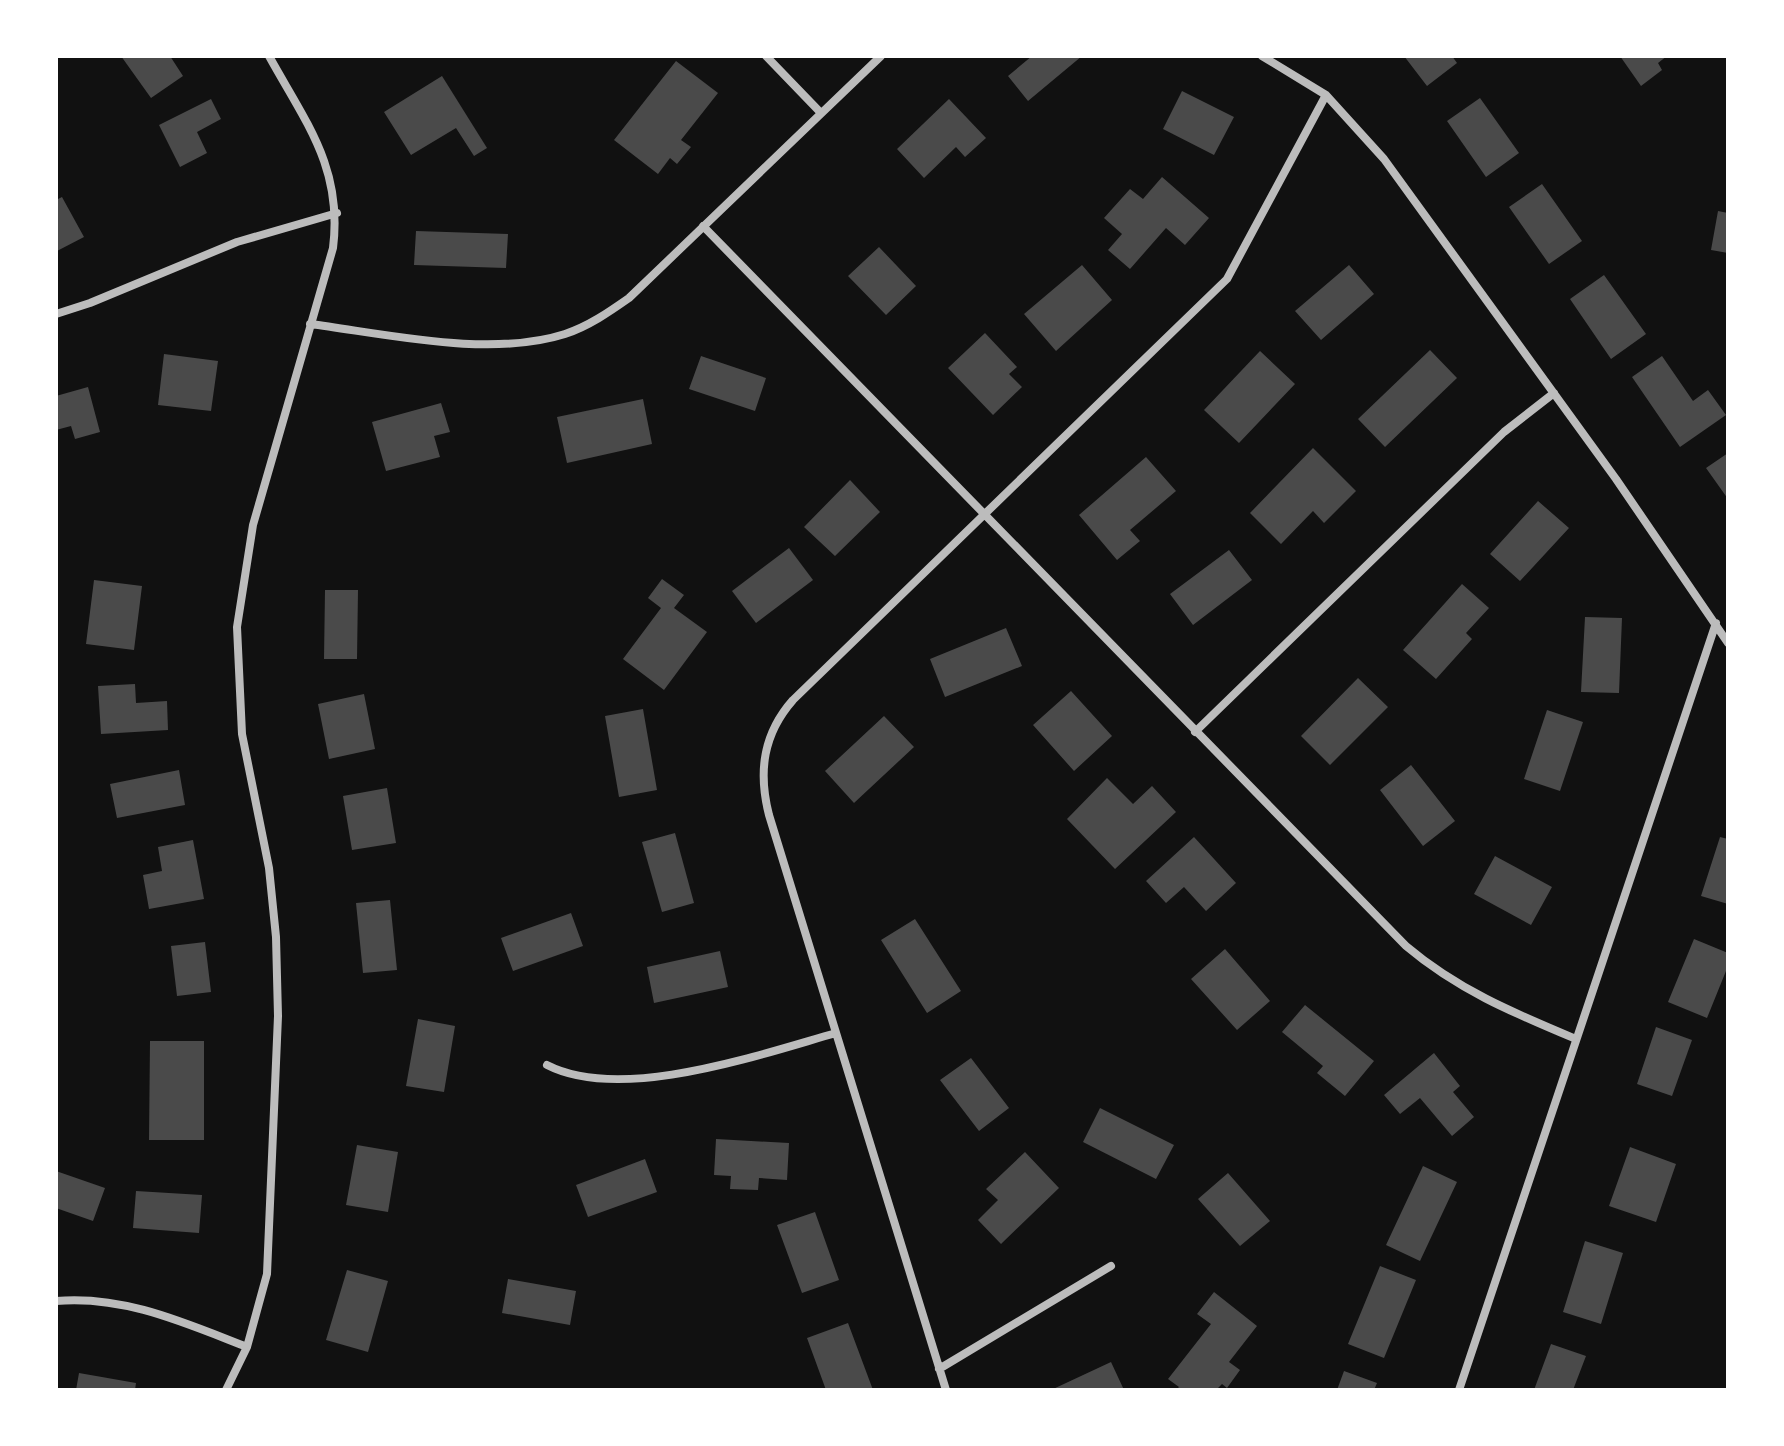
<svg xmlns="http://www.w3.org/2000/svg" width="1784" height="1446" font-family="Arial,sans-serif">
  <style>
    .building { fill: #4a4a4a }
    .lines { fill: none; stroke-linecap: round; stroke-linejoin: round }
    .minor { stroke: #bcbcbc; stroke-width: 8 }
  </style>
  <rect width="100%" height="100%" fill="#111"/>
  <path class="building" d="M 121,56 L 170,56 L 183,76 L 151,98 Z
    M 1032,56 L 1082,56 L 1028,101 L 1008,76 Z
    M 1404,56 L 1452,56 L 1457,63 L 1427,86 Z
    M 1620,56 L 1667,56 L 1658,63 L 1662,70 L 1641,86 Z
    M 676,61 L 718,93 L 681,140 L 691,147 L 677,164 L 670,158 L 658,174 L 614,140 Z
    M 442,76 L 487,148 L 474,156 L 456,128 L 411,155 L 384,112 Z
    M 1182,91 L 1234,117 L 1214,155 L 1163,129 Z
    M 1480,98 L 1519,153 L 1486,177 L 1447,121 Z
    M 211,99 L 221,119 L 197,132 L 207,153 L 180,167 L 159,125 Z
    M 949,99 L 986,138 L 965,157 L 956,147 L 924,178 L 897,149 Z
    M 1162,177 L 1209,218 L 1185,245 L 1166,228 L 1130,269 L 1108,250 L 1122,234 L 1104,218 L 1130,189 L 1143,199 Z
    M 1542,184 L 1582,241 L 1549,264 L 1509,207 Z
    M 62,197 L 84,237 L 57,251 L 56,200 Z
    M 1718,211 L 1728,213 L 1728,253 L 1711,250 Z
    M 416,231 L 508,234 L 506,268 L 414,265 Z
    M 879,247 L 916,286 L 886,315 L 848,276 Z
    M 1082,265 L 1112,300 L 1056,351 L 1024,314 Z
    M 1349,265 L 1374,294 L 1321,340 L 1295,311 Z
    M 1604,275 L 1646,334 L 1611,359 L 1570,299 Z
    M 985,333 L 1017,367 L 1009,374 L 1022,387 L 993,415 L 948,368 Z
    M 1430,350 L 1457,378 L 1385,447 L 1358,419 Z
    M 1260,351 L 1295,384 L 1239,443 L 1204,410 Z
    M 164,354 L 218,361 L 211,411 L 158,405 Z
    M 701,356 L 766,378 L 755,411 L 689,389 Z
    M 1662,356 L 1693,401 L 1708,390 L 1726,415 L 1680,447 L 1632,377 Z
    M 88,387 L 100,432 L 75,439 L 71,426 L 56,430 L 56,396 Z
    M 643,399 L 652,444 L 567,463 L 557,417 Z
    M 441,403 L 450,432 L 434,436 L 440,457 L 386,471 L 372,422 Z
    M 1313,448 L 1356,491 L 1324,523 L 1313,511 L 1281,544 L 1250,513 Z
    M 1728,453 L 1728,499 L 1706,468 Z
    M 1146,457 L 1176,491 L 1130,530 L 1140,541 L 1117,560 L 1079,515 Z
    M 850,480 L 880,512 L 835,556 L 804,527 Z
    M 1538,501 L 1569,528 L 1520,581 L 1490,554 Z
    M 789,548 L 813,580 L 756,623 L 732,591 Z
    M 1229,550 L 1252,580 L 1193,625 L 1170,594 Z
    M 662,579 L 684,595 L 674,608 L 707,632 L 664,690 L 623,659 L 661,608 L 648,598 Z
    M 94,580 L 142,586 L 134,650 L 86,644 Z
    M 1462,584 L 1489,608 L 1466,633 L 1472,639 L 1436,679 L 1403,650 Z
    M 325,590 L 358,590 L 357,659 L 324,659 Z
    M 1585,617 L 1622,618 L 1619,693 L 1581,692 Z
    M 1006,628 L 1022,666 L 945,697 L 930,659 Z
    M 1358,678 L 1388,707 L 1330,765 L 1301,736 Z
    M 135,684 L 136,703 L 167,701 L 168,730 L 101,734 L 98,686 Z
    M 1071,691 L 1112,736 L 1074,771 L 1033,725 Z
    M 364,694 L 375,749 L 329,759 L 318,704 Z
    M 643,709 L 657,790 L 619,797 L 605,716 Z
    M 1547,710 L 1583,722 L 1560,791 L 1524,779 Z
    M 884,716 L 914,747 L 854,803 L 825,771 Z
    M 1411,765 L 1455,821 L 1423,846 L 1380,790 Z
    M 179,770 L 185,805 L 117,818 L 110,784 Z
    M 1107,778 L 1133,804 L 1152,786 L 1176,812 L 1115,869 L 1067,819 Z
    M 387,788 L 396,843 L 352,850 L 343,796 Z
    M 675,833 L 694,903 L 662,912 L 642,842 Z
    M 1194,837 L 1236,883 L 1206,911 L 1184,887 L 1166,903 L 1146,881 Z
    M 1720,837 L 1728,839 L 1728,904 L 1701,896 Z
    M 193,840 L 204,899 L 149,909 L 143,875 L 162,871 L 158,847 Z
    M 1495,856 L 1552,887 L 1531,925 L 1474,894 Z
    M 390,900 L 397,970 L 363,973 L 356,903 Z
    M 571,913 L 583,946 L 513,971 L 501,938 Z
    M 915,919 L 961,991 L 927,1013 L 881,940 Z
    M 1694,939 L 1728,953 L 1728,966 L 1707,1018 L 1668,1002 Z
    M 205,942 L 211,992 L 177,996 L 171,946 Z
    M 1225,949 L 1270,1001 L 1237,1030 L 1191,979 Z
    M 720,951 L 728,987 L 654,1003 L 647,967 Z
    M 1305,1005 L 1374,1061 L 1345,1096 L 1317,1073 L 1323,1066 L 1282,1032 Z
    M 418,1019 L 455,1026 L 444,1092 L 406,1086 Z
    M 1656,1027 L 1692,1040 L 1672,1096 L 1637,1084 Z
    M 150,1041 L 204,1041 L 204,1140 L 149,1140 Z
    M 1434,1053 L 1460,1086 L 1453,1092 L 1474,1117 L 1452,1136 L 1420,1098 L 1400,1114 L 1384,1095 Z
    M 971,1058 L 1009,1108 L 979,1131 L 940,1080 Z
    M 1100,1108 L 1174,1145 L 1156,1179 L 1083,1142 Z
    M 716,1139 L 789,1143 L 787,1180 L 759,1178 L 758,1190 L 730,1189 L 731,1176 L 714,1175 Z
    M 357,1145 L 398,1152 L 388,1212 L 346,1205 Z
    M 1630,1147 L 1676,1164 L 1656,1222 L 1609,1206 Z
    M 1025,1152 L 1059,1188 L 1001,1244 L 978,1220 L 998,1200 L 986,1189 Z
    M 645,1159 L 657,1192 L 588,1217 L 576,1185 Z
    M 1423,1166 L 1457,1182 L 1420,1261 L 1386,1245 Z
    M 56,1171 L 105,1188 L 93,1221 L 56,1208 Z
    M 1228,1173 L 1270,1221 L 1240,1246 L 1198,1199 Z
    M 136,1191 L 202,1195 L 199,1233 L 133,1228 Z
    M 815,1212 L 839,1280 L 802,1293 L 777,1225 Z
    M 1585,1241 L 1623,1253 L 1601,1324 L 1563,1312 Z
    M 1380,1266 L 1416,1280 L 1384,1358 L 1348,1344 Z
    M 347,1270 L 388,1281 L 368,1352 L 326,1340 Z
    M 508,1279 L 576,1291 L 570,1325 L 502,1313 Z
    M 1214,1292 L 1257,1326 L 1229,1362 L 1240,1370 L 1227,1388 L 1222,1384 L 1216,1390 L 1176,1390 L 1179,1387 L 1168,1379 L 1211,1324 L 1197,1314 Z
    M 848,1323 L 873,1390 L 826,1390 L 807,1338 Z
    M 1551,1344 L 1586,1356 L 1573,1390 L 1534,1390 Z
    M 1111,1362 L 1124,1390 L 1051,1390 Z
    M 1344,1371 L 1377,1383 L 1374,1390 L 1337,1390 Z
    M 79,1373 L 136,1383 L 135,1390 L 76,1390 Z"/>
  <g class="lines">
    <path class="minor" d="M 766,56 L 820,112
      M 1262,56 L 1326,95 L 1384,159 L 1616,479 L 1728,643
      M 703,226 L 1406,946 C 1458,990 1514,1013 1576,1039
      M 56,314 L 90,303 L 237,242 L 337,213
      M 310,324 C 387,334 490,358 565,334 C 589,326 609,312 629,298 L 881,56
      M 1195,732 L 1504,432 L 1554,393
      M 547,1065 C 621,1103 758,1055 836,1033
      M 56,1301 C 124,1295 185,1323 247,1347
      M 939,1369 L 1111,1266
      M 226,1390 L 247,1347 L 267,1274 L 278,1016 L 276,937 L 269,868 L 242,734 L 237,627 L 253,525 L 333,248 C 343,168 306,123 269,56
      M 946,1390 L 769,815 C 758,772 763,734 793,700 L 1227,279 L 1326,95
      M 1459,1390 L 1716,623"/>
  </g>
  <rect width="1784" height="1446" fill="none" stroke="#ffffff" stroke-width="116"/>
</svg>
